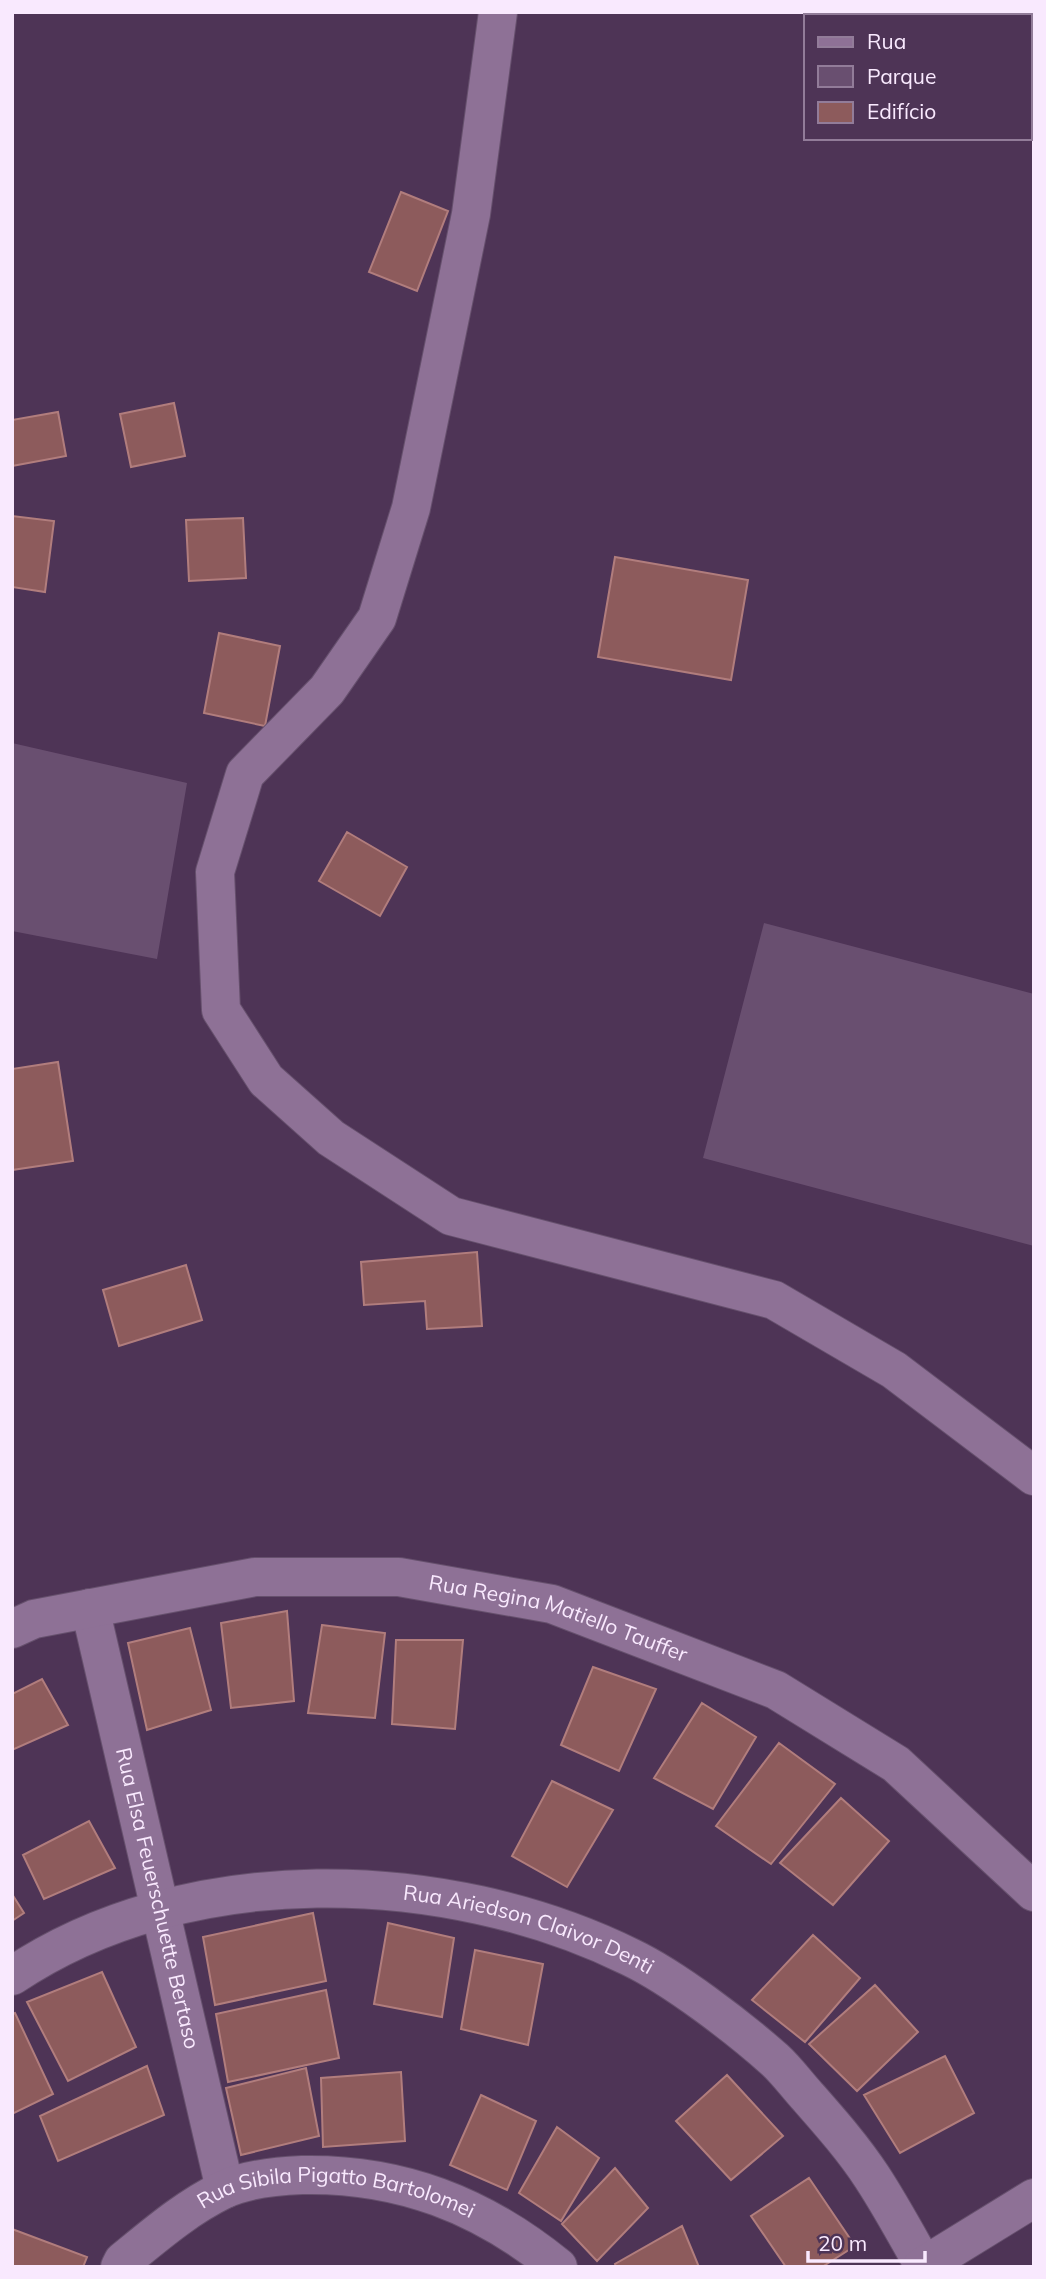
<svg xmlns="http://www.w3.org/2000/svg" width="1046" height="2279" font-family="Mulish,sans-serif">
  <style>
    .green { fill: #694f70 }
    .building { fill: #8d5b5c; stroke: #b17d7d; stroke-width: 2 }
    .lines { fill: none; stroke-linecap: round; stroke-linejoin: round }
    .minor-casing { stroke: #66506d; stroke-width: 40 }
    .minor { stroke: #8e7196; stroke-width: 38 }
    .labels { text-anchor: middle; stroke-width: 5; stroke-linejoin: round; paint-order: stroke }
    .street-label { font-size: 21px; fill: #f9e9fe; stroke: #4e3456 }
  </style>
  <rect width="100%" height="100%" fill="#4e3456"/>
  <path class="green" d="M 12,743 L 187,783 L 157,959 L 12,931 Z
    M 764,923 L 1034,994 L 1034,1246 L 703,1158 Z"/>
  <path class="building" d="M 401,192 L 448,211 L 417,291 L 369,272 Z
    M 174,403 L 185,456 L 131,467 L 120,414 Z
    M 58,412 L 66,456 L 12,466 L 12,420 Z
    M 12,516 L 54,521 L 45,592 L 12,587 Z
    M 243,518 L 246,578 L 189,581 L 186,520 Z
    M 615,557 L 748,580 L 731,680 L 598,657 Z
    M 219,633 L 280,646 L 265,726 L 204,713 Z
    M 347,832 L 407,867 L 380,916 L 319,881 Z
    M 58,1062 L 73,1161 L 12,1170 L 12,1069 Z
    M 477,1252 L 482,1326 L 427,1329 L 425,1301 L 364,1305 L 361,1262 Z
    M 186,1265 L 202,1320 L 119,1346 L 103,1290 Z
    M 287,1611 L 294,1701 L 231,1708 L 221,1623 Z
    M 322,1625 L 385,1633 L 375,1718 L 308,1713 Z
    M 190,1628 L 211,1710 L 147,1730 L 128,1643 Z
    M 396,1640 L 463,1640 L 455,1729 L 392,1724 Z
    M 593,1667 L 656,1689 L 619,1771 L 561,1745 Z
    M 42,1679 L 68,1725 L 12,1750 L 12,1694 Z
    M 702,1703 L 756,1737 L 713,1809 L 654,1778 Z
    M 779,1743 L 835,1784 L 771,1864 L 716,1826 Z
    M 552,1781 L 613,1810 L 567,1887 L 512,1856 Z
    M 841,1798 L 889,1841 L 833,1905 L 780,1863 Z
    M 89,1821 L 115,1868 L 44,1899 L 23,1855 Z
    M 12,1894 L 24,1913 L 12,1921 Z
    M 313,1913 L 326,1981 L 215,2005 L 203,1937 Z
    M 388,1923 L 454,1938 L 442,2017 L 374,2004 Z
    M 813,1935 L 860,1978 L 805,2042 L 752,2000 Z
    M 475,1950 L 543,1964 L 528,2045 L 461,2029 Z
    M 102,1972 L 136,2047 L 68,2081 L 27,2002 Z
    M 875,1985 L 918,2032 L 857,2091 L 809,2044 Z
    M 326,1990 L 339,2058 L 228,2082 L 216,2014 Z
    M 15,2013 L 53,2094 L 12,2114 L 12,2014 Z
    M 945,2056 L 974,2113 L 900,2153 L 864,2095 Z
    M 147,2066 L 164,2115 L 58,2161 L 40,2116 Z
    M 306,2068 L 319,2136 L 241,2155 L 226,2088 Z
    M 401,2072 L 405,2141 L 323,2147 L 321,2078 Z
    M 727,2075 L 783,2136 L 731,2180 L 676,2121 Z
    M 481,2095 L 536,2121 L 507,2190 L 450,2165 Z
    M 557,2127 L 599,2158 L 561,2221 L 519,2193 Z
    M 615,2168 L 648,2208 L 597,2261 L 562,2224 Z
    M 809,2178 L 855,2246 L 822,2267 L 786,2267 L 751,2216 Z
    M 682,2226 L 699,2267 L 616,2267 L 615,2264 Z
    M 12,2229 L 87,2257 L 83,2267 L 12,2267 Z"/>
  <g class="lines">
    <g class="minor-casing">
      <g id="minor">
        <path d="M 498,12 L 471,214 L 411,508 L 377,618 L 327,690 L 245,774 L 215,872 L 221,1010 L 266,1080 L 331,1138 L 451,1216 L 774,1300 L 894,1370 L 1034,1476"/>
        <path id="s1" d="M 90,1608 L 225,2189"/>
        <path id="s2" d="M 12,1629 L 34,1619 L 255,1577 L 399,1577 L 552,1604 L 776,1690 L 896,1764 L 1034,1892"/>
        <path id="s3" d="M 12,1976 C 186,1859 445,1866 630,1957 C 674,1978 738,2027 775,2060 C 787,2071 797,2085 808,2097 C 830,2122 853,2148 872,2177 C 891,2206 907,2236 924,2266"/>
        <path id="s4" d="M 120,2267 L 123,2261 C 155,2235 186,2208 223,2190 C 246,2179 277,2176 302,2175 C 400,2173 482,2205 558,2267"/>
        <path d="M 922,2267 L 1034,2198"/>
      </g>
    </g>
    <use href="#minor" class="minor"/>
  </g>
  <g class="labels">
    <g class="street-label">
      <text dy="7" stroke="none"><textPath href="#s2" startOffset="558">Rua Regina Matiello Tauffer</textPath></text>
      <text dy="7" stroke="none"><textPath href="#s1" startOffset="298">Rua Elsa Feuerschuette Bertaso</textPath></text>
      <text dy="7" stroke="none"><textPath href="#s3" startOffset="539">Rua Ariedson Claivor Denti</textPath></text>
      <text dy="7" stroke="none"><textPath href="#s4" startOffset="245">Rua Sibila Pigatto Bartolomei</textPath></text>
    </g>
  </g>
  <rect width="1046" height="2279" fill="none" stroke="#f9e9fe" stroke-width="28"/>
  <rect x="804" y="14" width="228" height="126" fill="#4e3456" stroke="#927c99" stroke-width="2"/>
  <rect x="818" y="37" width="35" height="10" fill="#8e7196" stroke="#927c99" stroke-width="2"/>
  <text x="867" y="49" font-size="21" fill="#f9e9fe">Rua</text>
  <rect x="818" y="66" width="35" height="21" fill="#694f70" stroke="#927c99" stroke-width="2"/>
  <text x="867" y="84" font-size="21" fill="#f9e9fe">Parque</text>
  <rect x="818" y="102" width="35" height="21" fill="#8d5b5c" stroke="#927c99" stroke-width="2"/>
  <text x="867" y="119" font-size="21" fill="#f9e9fe">Edifício</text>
  <path d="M808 2251v10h117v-10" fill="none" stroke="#f9e9fe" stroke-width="3.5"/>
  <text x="818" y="2251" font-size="21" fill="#f9e9fe" stroke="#4e3456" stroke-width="5" paint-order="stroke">20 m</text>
</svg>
